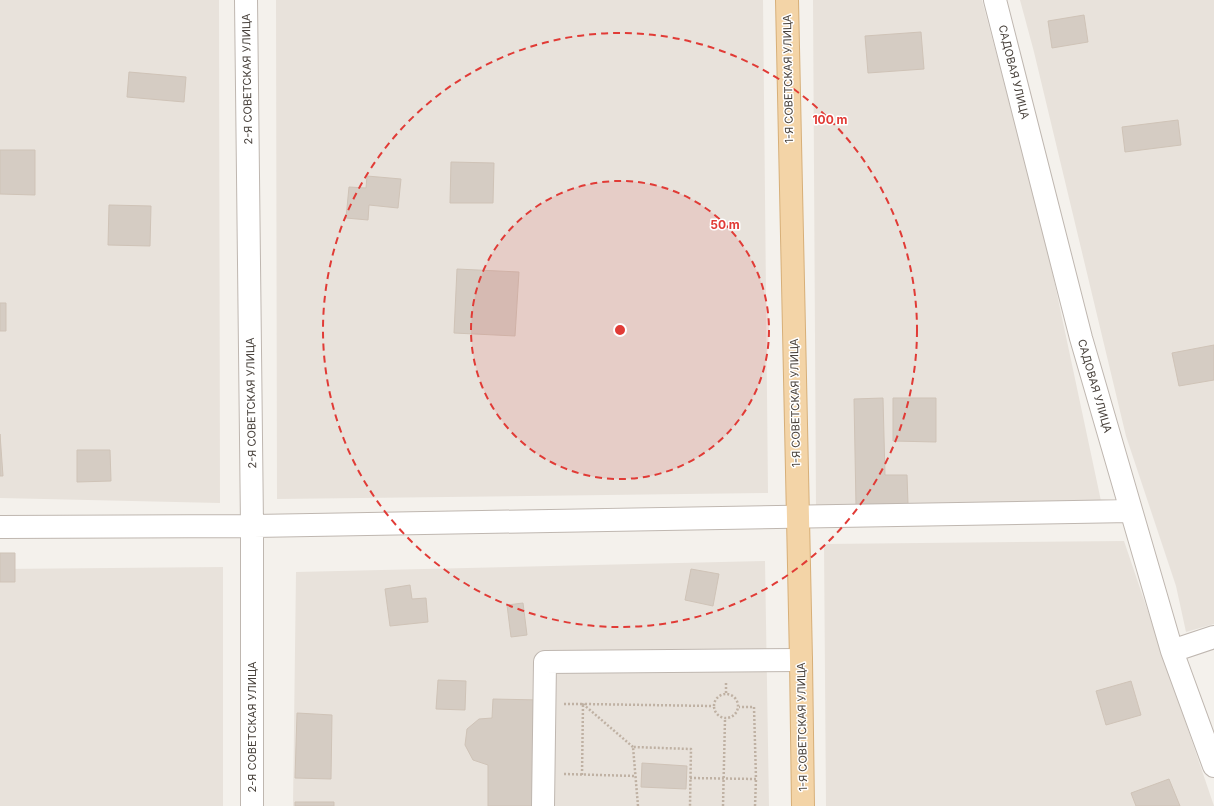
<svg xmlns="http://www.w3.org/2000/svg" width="1214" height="806" font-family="Inter,sans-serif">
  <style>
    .residential { fill: #e8e2db }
    .building { fill: #d5ccc3; stroke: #cfc3b7 }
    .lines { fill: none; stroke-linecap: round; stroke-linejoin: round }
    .minor-casing { stroke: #bfb7b0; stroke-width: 24 }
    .major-casing { stroke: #d7af78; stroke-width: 24 }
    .path { stroke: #bfb1a3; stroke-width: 2.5; stroke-dasharray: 2 2; stroke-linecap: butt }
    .minor { stroke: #fff; stroke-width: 22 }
    .major { stroke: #f3d4a7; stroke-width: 22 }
    .ring { fill: none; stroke: #e13b36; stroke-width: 2; stroke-dasharray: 7 5 }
    .labels { text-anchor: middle; stroke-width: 3; stroke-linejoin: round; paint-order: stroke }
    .street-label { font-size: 11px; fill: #48413b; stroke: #fff }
    .centre { fill: #e13b36; stroke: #fff; stroke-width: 2 }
    .ring-label { font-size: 12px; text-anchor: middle; font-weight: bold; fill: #e13b36; stroke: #fff; stroke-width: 3; stroke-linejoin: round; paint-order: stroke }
  </style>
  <rect width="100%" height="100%" fill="#f4f1ec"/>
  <path class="residential" d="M 0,0 L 219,0 L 220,503 L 0,498 Z
    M 276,0 L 763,0 L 768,493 L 277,499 Z
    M 813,0 L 982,0 L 1044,233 L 1101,501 L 816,506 Z
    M 1020,0 L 1214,0 L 1214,624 L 1186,632 L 1176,586 L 1126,436 L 1034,52 Z
    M 1124,541 L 1214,806 L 826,806 L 824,544 Z
    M 765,561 L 769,806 L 293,806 L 296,572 Z
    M 223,567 L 223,806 L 0,806 L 0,569 Z"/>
  <path class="building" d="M 1084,15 L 1088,42 L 1052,48 L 1048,21 Z
    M 921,32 L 924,69 L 868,73 L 865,36 Z
    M 129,72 L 186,77 L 184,102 L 127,97 Z
    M 1178,120 L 1181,145 L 1125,152 L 1122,127 Z
    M 0,150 L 35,150 L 35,195 L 0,194 Z
    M 451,162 L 494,163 L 493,203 L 450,203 Z
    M 367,176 L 401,179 L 398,208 L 369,205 L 368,220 L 346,218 L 349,187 L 366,188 Z
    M 109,205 L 151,206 L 150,246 L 108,245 Z
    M 457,269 L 519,272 L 515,336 L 454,333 Z
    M 0,303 L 6,303 L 6,331 L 0,331 Z
    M 1214,345 L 1214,380 L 1179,386 L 1172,353 Z
    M 883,398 L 885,475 L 907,475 L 908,504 L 856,506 L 854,399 Z
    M 893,398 L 936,398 L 936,442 L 893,441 Z
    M 0,434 L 3,476 L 0,476 Z
    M 77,450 L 110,450 L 111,481 L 77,482 Z
    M 0,553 L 15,553 L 15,582 L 0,582 Z
    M 691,569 L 719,574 L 713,606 L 685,600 Z
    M 410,585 L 412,599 L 426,598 L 428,622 L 390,626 L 385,589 Z
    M 523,603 L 527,635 L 511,637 L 507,605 Z
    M 438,680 L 466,681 L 465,710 L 436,709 Z
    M 1131,681 L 1141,715 L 1106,725 L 1096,691 Z
    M 493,699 L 540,700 L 538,806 L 488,806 L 488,765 L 473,760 L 465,745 L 467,729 L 479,719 L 492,718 Z
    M 297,713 L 332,715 L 331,779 L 295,778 Z
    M 642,763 L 687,766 L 686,789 L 641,787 Z
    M 1169,779 L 1180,806 L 1136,806 L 1131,793 Z
    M 295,802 L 334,802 L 334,806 L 295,806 Z"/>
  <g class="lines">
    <g class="minor-casing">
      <path id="minor" d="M 246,0 L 252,526 L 252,806
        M 995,0 L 1081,338 L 1172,651 L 1214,766
        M 0,527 L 252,526 L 1131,511
        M 1172,651 L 1214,637
        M 543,806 L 545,662 L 801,660"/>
    </g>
    <g class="major-casing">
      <path id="major" d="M 787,0 L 801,660 L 803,806"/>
    </g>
    <path class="path" d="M 726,693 L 726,681
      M714 706a12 12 0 1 1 24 0a12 12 0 1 1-24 0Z
      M 564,704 L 583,704 L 582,775
      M 633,747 L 583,704 L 713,706
      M 564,774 L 635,776
      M 690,778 L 756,779 L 754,707 L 739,707
      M 638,806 L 633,747 L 691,749 L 690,806
      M 723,806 L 725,719
      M 755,806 L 756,779"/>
    <use href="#minor" class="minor"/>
    <use href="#major" class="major"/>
  </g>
  <circle cx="620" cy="330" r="149" fill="#e13b36" fill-opacity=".12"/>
  <g class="ring">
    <circle cx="620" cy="330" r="149"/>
    <circle cx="620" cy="330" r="297"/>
  </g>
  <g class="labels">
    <g class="street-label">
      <text transform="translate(1014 72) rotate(76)" y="4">САДОВАЯ УЛИЦА</text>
      <text transform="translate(247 79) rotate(-91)" y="4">2-Я СОВЕТСКАЯ УЛИЦА</text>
      <text transform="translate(788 79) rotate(-91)" y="4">1-Я СОВЕТСКАЯ УЛИЦА</text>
      <text transform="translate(1095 386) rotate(74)" y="4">САДОВАЯ УЛИЦА</text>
      <text transform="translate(251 403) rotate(-91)" y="4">2-Я СОВЕТСКАЯ УЛИЦА</text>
      <text transform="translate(795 403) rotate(-91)" y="4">1-Я СОВЕТСКАЯ УЛИЦА</text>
      <text transform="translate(252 727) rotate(-90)" y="4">2-Я СОВЕТСКАЯ УЛИЦА</text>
      <text transform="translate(802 727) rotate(-91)" y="4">1-Я СОВЕТСКАЯ УЛИЦА</text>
    </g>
  </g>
  <circle cx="620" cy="330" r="6" class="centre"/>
  <g class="ring-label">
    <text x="830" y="124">100 m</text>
    <text x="725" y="229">50 m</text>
  </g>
</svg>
